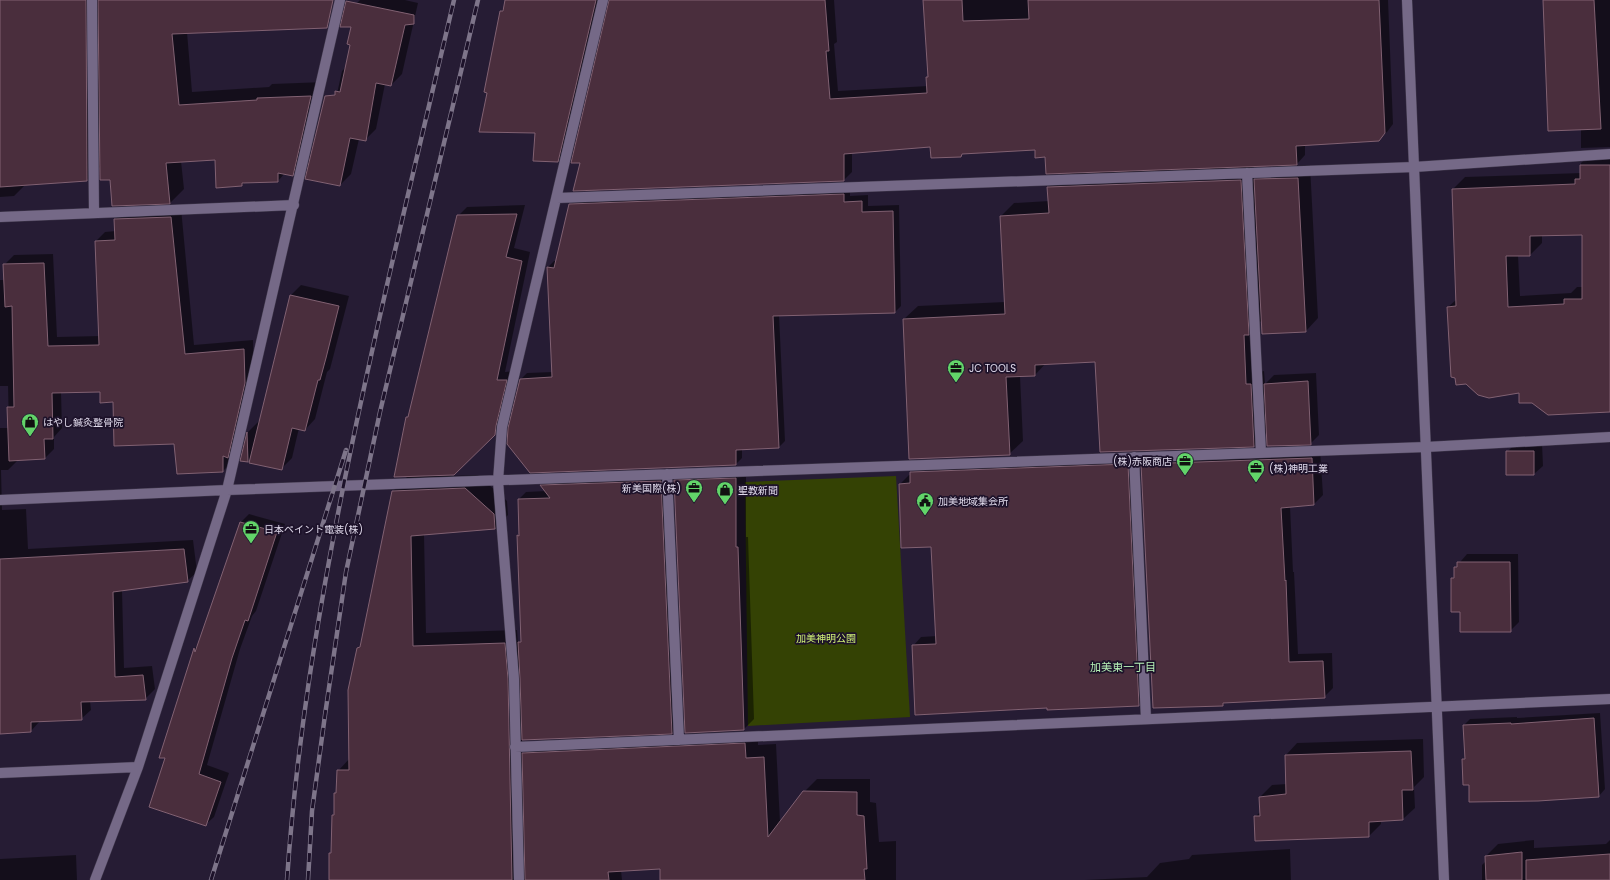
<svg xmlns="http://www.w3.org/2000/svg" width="1610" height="880" font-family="Poppins,'Noto Sans JP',sans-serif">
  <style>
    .green { fill: #344204 }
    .shadow { fill: #0007; fill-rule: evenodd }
    .building { fill: #4a2e3d; stroke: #816172; fill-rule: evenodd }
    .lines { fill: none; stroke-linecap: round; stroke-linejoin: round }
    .minor-casing { stroke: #41394d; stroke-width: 11 }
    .minor { stroke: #756987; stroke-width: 10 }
    .rail-casing { stroke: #7e758a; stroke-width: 4.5 }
    .rail { stroke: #1d122a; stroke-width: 3; stroke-dasharray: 9; stroke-linecap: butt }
    .labels { text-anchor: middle; stroke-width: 3.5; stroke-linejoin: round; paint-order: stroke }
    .poi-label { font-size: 10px; fill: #e0daeb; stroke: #1d122a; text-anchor: start }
    .park-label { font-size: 10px; fill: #d1f276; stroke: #1d122a }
    .neighbourhood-label { font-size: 11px; fill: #b6f1b6; stroke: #1d122a }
  </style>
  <rect width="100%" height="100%" fill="#261c34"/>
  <path class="green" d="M 896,476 L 910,717 L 748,726 L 745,482 Z"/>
  <path class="shadow" d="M 0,0 L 329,0 L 187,32 L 192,92 L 269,87 L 272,84 L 324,82 L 306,161 L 292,175 L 285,173 L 278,181 L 245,182 L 242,185 L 216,159 L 181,161 L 184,189 L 170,203 L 111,179 L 101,166 L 87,180 L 26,184 L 14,196 L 0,197 Z
    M 360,0 L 405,0 L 418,3 L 402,74 L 391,85 L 385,84 L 376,129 L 365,140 L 359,139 L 351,174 L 340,185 L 331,121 L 342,71 L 346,67 L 357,3 Z
    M 506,0 L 602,0 L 566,153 L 558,161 L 536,132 L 488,93 L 501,11 L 504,8 Z
    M 610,0 L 834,0 L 837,42 L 834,44 L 838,91 L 928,86 L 927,77 L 929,75 L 924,0 L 1388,0 L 1393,124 L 1387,132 L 1378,140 L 1305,144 L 1305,155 L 1297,164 L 1254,165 L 1254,180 L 1268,167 L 1310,165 L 1318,318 L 1306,331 L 1262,320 L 1257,325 L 1259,372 L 1264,371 L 1265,384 L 1274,375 L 1316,373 L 1319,435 L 1310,444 L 1267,432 L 1254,446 L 1096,361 L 1046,363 L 1035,375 L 1020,376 L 1023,441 L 1009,454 L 904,319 L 918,306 L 1005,302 L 1001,216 L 1014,203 L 1049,201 L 1048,187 L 1063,172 L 1036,149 L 963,153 L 960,156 L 931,146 L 852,152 L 852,172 L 844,180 L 581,162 Z
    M 1544,0 L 1610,0 L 1610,147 L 1581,148 L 1581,129 Z
    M 1610,150 L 1610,411 L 1520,392 L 1448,307 L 1457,299 L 1453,189 L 1465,177 L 1581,173 L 1581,163 L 1593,151 ZM 1583,234 L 1583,287 L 1577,287 L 1571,293 L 1520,296 L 1518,255 L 1530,255 L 1542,243 L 1542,235 Z
    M 850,188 L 850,196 L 868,195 L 868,206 L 899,205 L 901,306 L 895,312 L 779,315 L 785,441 L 779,447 L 742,449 L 742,458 L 736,464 L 521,379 L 527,373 L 553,372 L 548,267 L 554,261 L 556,261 L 570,205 L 577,198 Z
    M 525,205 L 514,248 L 530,252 L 505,372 L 515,371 L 503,425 L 451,476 L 478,475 L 507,501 L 508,515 L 495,528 L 424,534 L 426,633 L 517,630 L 518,643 L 522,639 L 518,535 L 520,533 L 519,499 L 526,492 L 546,491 L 541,485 L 549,478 L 668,474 L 679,725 L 672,733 L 522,739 L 522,755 L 536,741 L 758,731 L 758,745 L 776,744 L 780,822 L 804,792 L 817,779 L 870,779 L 870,802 L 876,803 L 879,842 L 896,841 L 896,880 L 661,880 L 661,868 L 621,870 L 622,880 L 328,880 L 330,878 L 330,854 L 332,852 L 333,815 L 335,813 L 335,794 L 337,792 L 338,771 L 350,758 L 358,648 L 361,645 L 393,491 L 408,476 L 407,418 L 410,415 L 458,216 L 467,207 Z
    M 181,208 L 194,345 L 253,340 L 254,372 L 232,462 L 223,471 L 175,443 L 101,391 L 61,392 L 62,428 L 54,437 L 54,449 L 45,458 L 18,460 L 8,470 L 1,470 L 2,510 L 26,509 L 28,549 L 193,540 L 197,572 L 187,581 L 122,590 L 124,668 L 152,666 L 155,689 L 145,699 L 90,701 L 91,710 L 81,719 L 40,721 L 31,731 L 0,733 L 0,428 L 9,428 L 8,386 L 0,386 L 0,280 L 5,280 L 4,265 L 14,255 L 53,254 L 57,337 L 100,336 L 96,241 L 105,232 L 116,231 L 115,219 L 124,210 Z
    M 301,285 L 349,296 L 330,369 L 327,372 L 315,419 L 305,430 L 299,428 L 292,458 L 281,469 L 252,458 L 248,461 L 242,460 L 248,432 L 261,419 L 291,295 Z
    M 1516,443 L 1542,443 L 1543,466 L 1534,474 L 1507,474 L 1507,452 Z
    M 1320,449 L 1323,495 L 1314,504 L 1290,506 L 1293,572 L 1294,572 L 1298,654 L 1332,653 L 1333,688 L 1324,697 L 1225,702 L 1223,705 L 1142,464 L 1151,455 Z
    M 1136,456 L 1147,696 L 1138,705 L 1048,707 L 913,646 L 921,637 L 937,636 L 932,546 L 900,484 L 909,475 L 911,475 L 911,472 L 920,464 Z
    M 746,468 L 746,537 L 748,537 L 754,719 L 744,729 L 686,732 L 675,481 L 685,470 Z
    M 249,514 L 285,524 L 256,611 L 252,616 L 240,649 L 207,765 L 229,773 L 214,817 L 205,825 L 167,757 L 160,757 L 195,648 L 198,645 L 241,522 Z
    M 1467,554 L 1518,554 L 1519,622 L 1510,631 L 1461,611 L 1452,578 L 1455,576 L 1455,568 Z
    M 1600,713 L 1605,789 L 1599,796 L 1470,784 L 1463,759 L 1466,757 L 1464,725 L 1470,719 L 1517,717 L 1517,718 Z
    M 1423,739 L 1424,777 L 1414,787 L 1415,808 L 1403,819 L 1381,820 L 1381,824 L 1369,836 L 1255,817 L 1261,811 L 1260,797 L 1272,785 L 1287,784 L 1286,755 L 1297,743 Z
    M 1534,840 L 1534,848 L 1606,844 L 1610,840 L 1610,880 L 1482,880 L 1482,865 L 1486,861 L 1486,856 L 1498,844 Z
    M 1290,849 L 1291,880 L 1085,880 L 1147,877 L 1160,863 L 1189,859 L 1192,855 Z
    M 76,855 L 77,880 L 0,880 L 0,859 Z"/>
  <path class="building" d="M 0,0 L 86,0 L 87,181 L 0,187 Z
    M 98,0 L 333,0 L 327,28 L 172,34 L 179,105 L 257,100 L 257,98 L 311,96 L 293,176 L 278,173 L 278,182 L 242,183 L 242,186 L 216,188 L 215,160 L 166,163 L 170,204 L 112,206 L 110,180 L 100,180 Z
    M 505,0 L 596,0 L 558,162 L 533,161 L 535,133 L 479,132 L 487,93 L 484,92 L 500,11 L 503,11 Z
    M 609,0 L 825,0 L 829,51 L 826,51 L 830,99 L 927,93 L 926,77 L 928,77 L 923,0 L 962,0 L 963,21 L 1029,19 L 1028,0 L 1379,0 L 1385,133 L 1379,141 L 1296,146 L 1297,165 L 1046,174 L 1045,157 L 1035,158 L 1035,150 L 962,154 L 961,157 L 931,158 L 930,147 L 844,154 L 844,181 L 573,191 L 580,163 L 571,163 Z
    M 1543,0 L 1594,0 L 1601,129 L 1548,131 Z
    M 346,1 L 414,15 L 414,24 L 405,25 L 391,86 L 376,83 L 366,141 L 350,138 L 340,186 L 305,179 L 325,96 L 335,95 L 335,91 L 340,92 L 350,45 L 347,44 L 351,27 L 340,27 Z
    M 1580,165 L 1610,165 L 1610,412 L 1548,415 L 1532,403 L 1519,403 L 1519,393 L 1489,398 L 1478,395 L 1466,384 L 1456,385 L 1455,378 L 1451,377 L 1447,307 L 1456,306 L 1452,189 L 1575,184 L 1575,179 L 1580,179 ZM 1582,235 L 1582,299 L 1564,299 L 1564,304 L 1508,307 L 1506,256 L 1530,256 L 1530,236 Z
    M 1298,178 L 1306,332 L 1262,334 L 1254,179 Z
    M 1241,180 L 1249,335 L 1244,335 L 1246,384 L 1251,384 L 1254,447 L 1100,452 L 1095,362 L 1035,365 L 1035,376 L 1006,377 L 1010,455 L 909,459 L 903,319 L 1005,314 L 1000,216 L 1049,213 L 1047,187 Z
    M 844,194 L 844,202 L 862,201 L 862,212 L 893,211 L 895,313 L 773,316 L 779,448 L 736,450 L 736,465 L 530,473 L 507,444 L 508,428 L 520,379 L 552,377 L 547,267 L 554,268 L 569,204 Z
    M 517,214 L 506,257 L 522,261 L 497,380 L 507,380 L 496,426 L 495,435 L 454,475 L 394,477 L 406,417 L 408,417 L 457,215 Z
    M 171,217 L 185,354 L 244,349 L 245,383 L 228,458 L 223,456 L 223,472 L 177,474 L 174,444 L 114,446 L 113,402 L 100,403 L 100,392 L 52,393 L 53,439 L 44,439 L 45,459 L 9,461 L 7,407 L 14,407 L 12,306 L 5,307 L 3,264 L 44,263 L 48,346 L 99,345 L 95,241 L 115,240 L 114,219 Z
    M 290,295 L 339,306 L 326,358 L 320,380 L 318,380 L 305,431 L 292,428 L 282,470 L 249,463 Z
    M 1308,381 L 1311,445 L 1267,446 L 1264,384 Z
    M 247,432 L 248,462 L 240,461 Z
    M 1506,451 L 1534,451 L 1534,475 L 1506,475 Z
    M 1312,458 L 1314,505 L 1281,508 L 1285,581 L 1286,580 L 1289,662 L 1323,661 L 1325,698 L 1223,703 L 1223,706 L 1153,708 L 1141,464 Z
    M 1128,464 L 1139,706 L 1047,710 L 1047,708 L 915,715 L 912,645 L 936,644 L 931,547 L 901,548 L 899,484 L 910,483 L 910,472 Z
    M 736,478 L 736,547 L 738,547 L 744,730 L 685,733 L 674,480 Z
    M 661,481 L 672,734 L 522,740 L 520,679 L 518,642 L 521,642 L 517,535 L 519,536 L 518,499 L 550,498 L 540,485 Z
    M 465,488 L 494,514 L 495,529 L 411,536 L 413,646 L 505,643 L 508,679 L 512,880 L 329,880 L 329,853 L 331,853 L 332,815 L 334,815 L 334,793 L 336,793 L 337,770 L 349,770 L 348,690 L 357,648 L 360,647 L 392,491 Z
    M 240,522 L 277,532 L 248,621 L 245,620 L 232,658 L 199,774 L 221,782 L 206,826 L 149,807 L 165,758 L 159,758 L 194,648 L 195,652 Z
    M 184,549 L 188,582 L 113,592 L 115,677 L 143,675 L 146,700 L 81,702 L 82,720 L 31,722 L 31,732 L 0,734 L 0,559 Z
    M 1457,562 L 1510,562 L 1511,632 L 1460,632 L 1460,612 L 1451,612 L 1451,578 L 1454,578 L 1454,567 L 1457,567 Z
    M 1594,718 L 1599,797 L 1538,801 L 1469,802 L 1469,785 L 1463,785 L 1462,759 L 1465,759 L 1463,725 L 1511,723 L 1511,724 Z
    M 745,743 L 746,758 L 764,757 L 768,837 L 803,791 L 857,792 L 857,815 L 864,816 L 867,869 L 864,869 L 865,880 L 660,880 L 660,869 L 608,872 L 609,880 L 525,880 L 522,753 Z
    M 1411,751 L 1413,790 L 1402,790 L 1403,820 L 1369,822 L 1369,837 L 1255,841 L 1254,816 L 1260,816 L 1259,797 L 1286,794 L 1285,755 Z
    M 1522,852 L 1522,880 L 1486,880 L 1485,856 Z
    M 1610,854 L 1610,880 L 1526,880 L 1526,860 Z"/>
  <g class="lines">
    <g class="minor-casing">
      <path id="minor" d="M 92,0 L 94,213
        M 1407,0 L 1444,880
        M 1247,173 L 1261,453
        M 557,198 L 1414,167 L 1610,154
        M 0,217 L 294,205
        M 1134,457 L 1146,719
        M 667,474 L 679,740
        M 0,500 L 227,490 L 1426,447 L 1610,437
        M 515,747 L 1610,699
        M 0,773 L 138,767
        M 95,880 L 138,767 L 227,490 L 340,0
        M 519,880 L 514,679 L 498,481 L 502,427 L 603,0"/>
    </g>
    <use href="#minor" class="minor"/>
    <g class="rail-casing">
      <path id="rail" d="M 211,880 L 346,450
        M 287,880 C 296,747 317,619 343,488 C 376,324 416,162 454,0
        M 308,880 L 312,811 L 325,715 L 346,572 L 380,412 L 478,0"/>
    </g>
    <use href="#rail" class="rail"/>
  </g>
  <defs>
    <g id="office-pin" transform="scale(0.9)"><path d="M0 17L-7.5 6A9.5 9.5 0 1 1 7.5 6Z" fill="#62d469" stroke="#1d122a"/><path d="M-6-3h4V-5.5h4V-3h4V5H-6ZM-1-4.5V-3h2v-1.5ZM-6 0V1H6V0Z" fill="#111"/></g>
    <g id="shop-pin" transform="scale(0.9)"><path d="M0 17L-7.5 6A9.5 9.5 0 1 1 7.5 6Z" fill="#62d469" stroke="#1d122a"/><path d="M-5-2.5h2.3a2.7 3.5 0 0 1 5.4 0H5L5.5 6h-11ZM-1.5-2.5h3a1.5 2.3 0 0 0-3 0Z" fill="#111"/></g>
    <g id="civic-pin" transform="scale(0.9)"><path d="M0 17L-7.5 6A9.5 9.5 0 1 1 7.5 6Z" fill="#62d469" stroke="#1d122a"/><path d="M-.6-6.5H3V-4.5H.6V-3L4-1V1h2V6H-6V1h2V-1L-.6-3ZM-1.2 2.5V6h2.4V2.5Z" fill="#111"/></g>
  </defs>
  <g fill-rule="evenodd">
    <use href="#office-pin" x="956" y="368"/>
    <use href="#shop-pin" x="30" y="422"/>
    <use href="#office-pin" x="1185" y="461"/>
    <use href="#office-pin" x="1256" y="468"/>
    <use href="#office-pin" x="694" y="488"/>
    <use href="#shop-pin" x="725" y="490"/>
    <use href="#civic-pin" x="925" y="501"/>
    <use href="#office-pin" x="251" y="529"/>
  </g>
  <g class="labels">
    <g class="poi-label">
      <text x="969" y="372">JC TOOLS</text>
      <text x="43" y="426">はやし鍼灸整骨院</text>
      <text x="1172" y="465" text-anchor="end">(株)赤阪商店</text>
      <text x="1269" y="472">(株)神明工業</text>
      <text x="681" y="492" text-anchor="end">新美国際(株)</text>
      <text x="738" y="494">聖教新聞</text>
      <text x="938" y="505">加美地域集会所</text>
      <text x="264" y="533">日本ペイント電装(株)</text>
    </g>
    <g class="park-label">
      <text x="826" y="642">加美神明公園</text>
    </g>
    <g class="neighbourhood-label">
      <text x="1123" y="671">加美東一丁目</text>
    </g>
  </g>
</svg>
